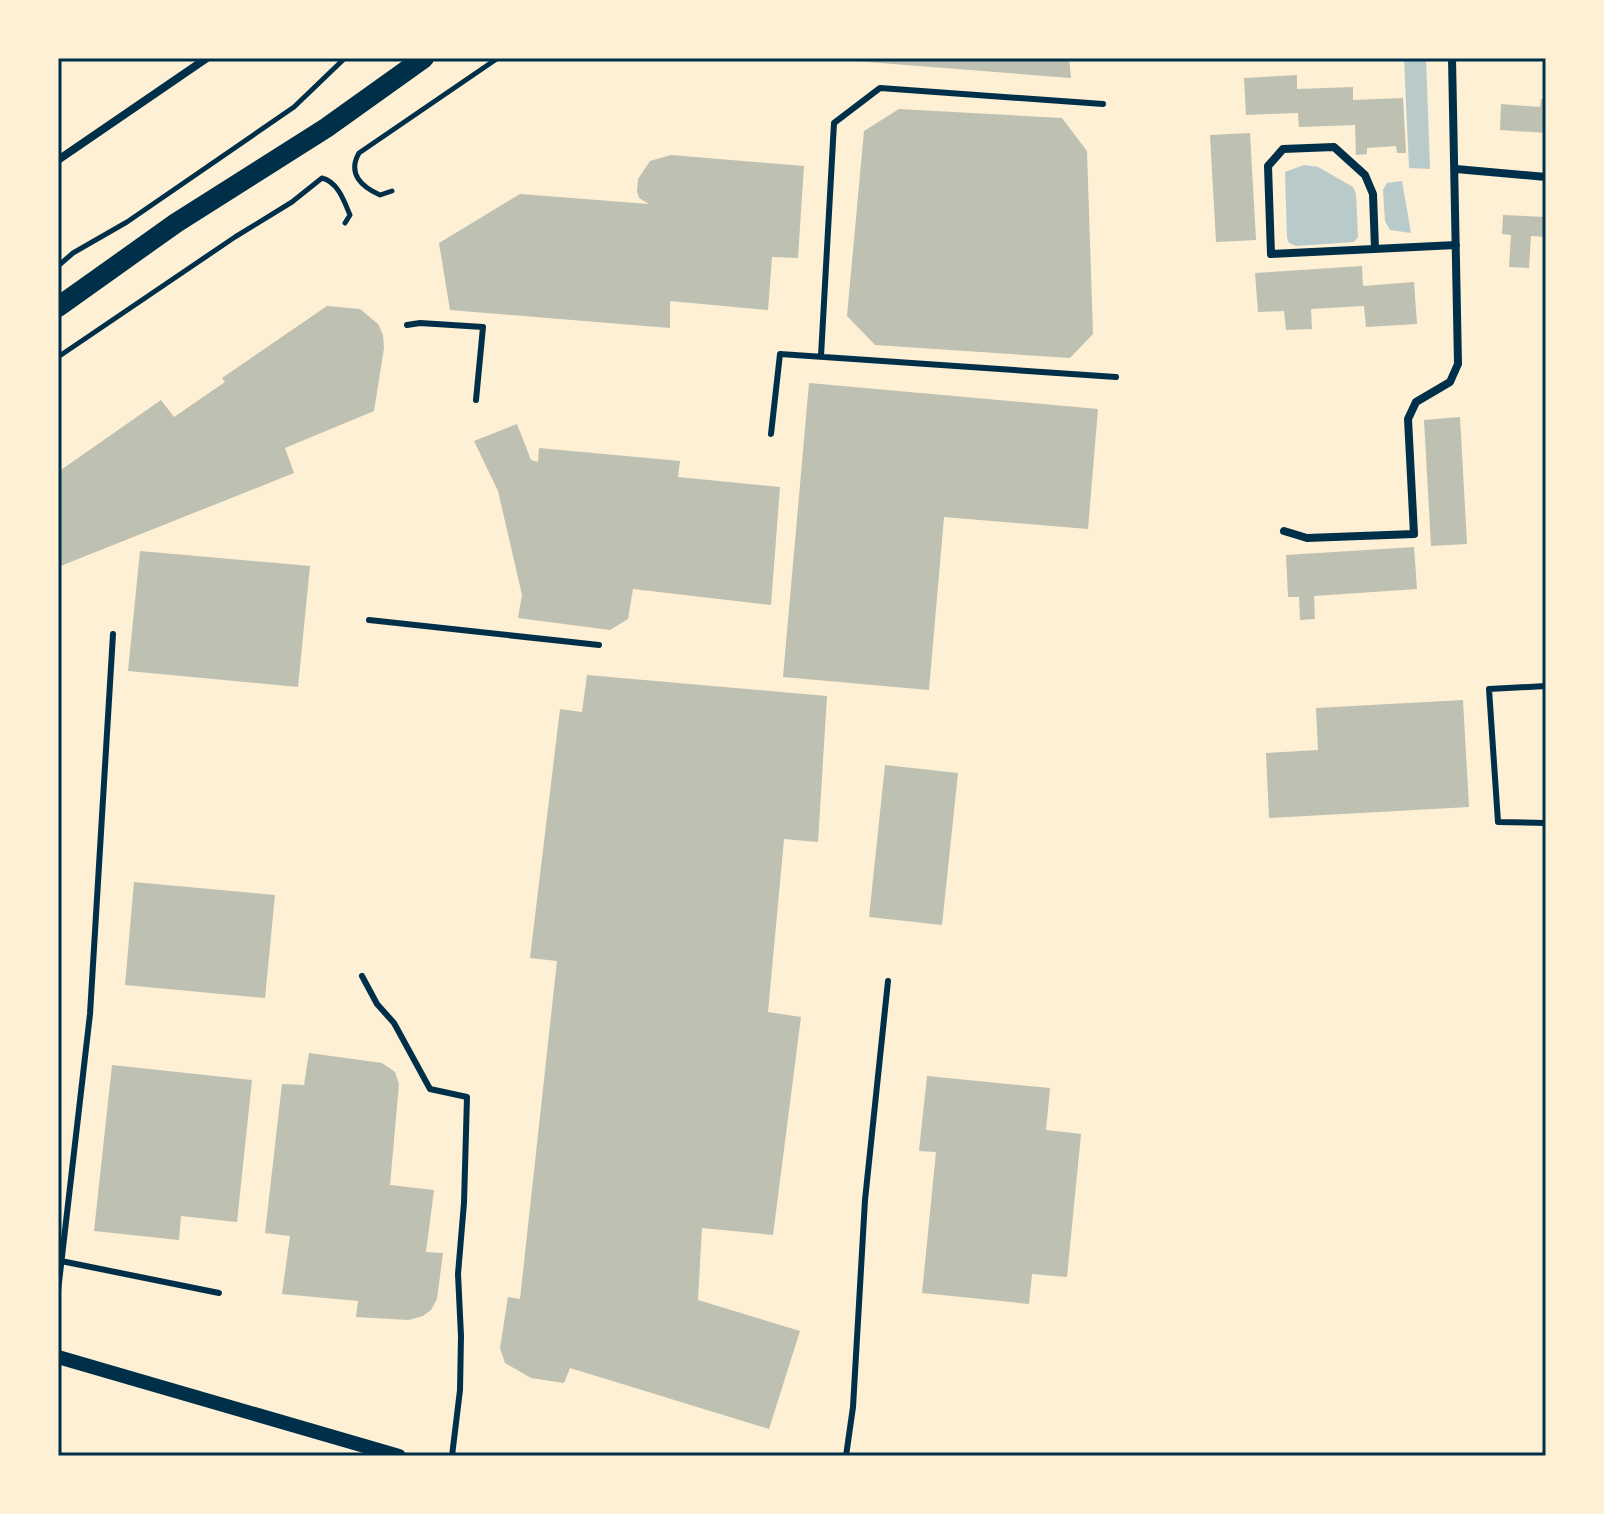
<svg xmlns="http://www.w3.org/2000/svg" width="1604" height="1514" font-family="'Open Sans',sans-serif">
  <style>
    .green { fill: #b9caca }
    .building { fill: #bec0b2 }
    .lines { fill: none; stroke-linecap: round; stroke-linejoin: round }
    .path { stroke: #003049; stroke-width: 5 }
    .service { stroke: #003049; stroke-width: 6 }
    .minor { stroke: #003049; stroke-width: 8 }
    .tertiary { stroke: #003049; stroke-width: 14 }
    .primary { stroke: #003049; stroke-width: 20 }
    .neatline { fill: none; stroke: #003049; stroke-width: 3 }
  </style>
  <rect width="100%" height="100%" fill="#fdf0d5"/>
  <path class="green" d="M 1404,58 L 1426,58 L 1430,169 L 1409,168 Z
    M 1304,165 L 1318,167 L 1353,187 L 1356,194 L 1358,237 L 1354,242 L 1296,246 L 1289,243 L 1287,238 L 1285,172 Z
    M 1402,181 L 1411,233 L 1390,230 L 1385,221 L 1383,190 L 1387,183 Z"/>
  <path class="building" d="M 842,58 L 1069,58 L 1071,78 L 842,60 Z
    M 1297,75 L 1297,89 L 1353,87 L 1353,100 L 1403,98 L 1406,153 L 1397,153 L 1396,146 L 1367,148 L 1367,154 L 1356,155 L 1355,125 L 1299,127 L 1298,113 L 1246,115 L 1244,78 Z
    M 1541,99 L 1546,99 L 1546,133 L 1500,130 L 1501,104 L 1540,107 Z
    M 899,109 L 1062,118 L 1087,151 L 1093,334 L 1070,358 L 875,345 L 847,316 L 864,131 Z
    M 1250,133 L 1256,240 L 1216,242 L 1210,135 Z
    M 671,155 L 804,166 L 798,258 L 772,257 L 768,310 L 670,301 L 670,328 L 450,310 L 439,243 L 520,194 L 649,204 L 639,198 L 637,191 L 638,179 L 650,161 Z
    M 1503,215 L 1546,217 L 1546,237 L 1531,236 L 1529,268 L 1509,267 L 1511,235 L 1502,234 Z
    M 1362,266 L 1363,286 L 1414,282 L 1417,324 L 1366,327 L 1364,306 L 1311,309 L 1312,329 L 1286,330 L 1284,311 L 1258,312 L 1255,273 Z
    M 327,306 L 360,309 L 378,324 L 383,335 L 384,348 L 374,411 L 285,448 L 294,473 L 58,567 L 58,472 L 161,400 L 174,417 L 225,382 L 222,378 Z
    M 809,383 L 1098,409 L 1088,529 L 944,517 L 929,690 L 783,677 Z
    M 1460,417 L 1467,544 L 1431,546 L 1424,420 Z
    M 517,424 L 531,460 L 538,462 L 539,448 L 680,461 L 678,477 L 780,487 L 771,605 L 633,589 L 628,619 L 610,630 L 518,618 L 522,595 L 498,491 L 474,441 Z
    M 1414,547 L 1417,589 L 1314,596 L 1315,619 L 1300,620 L 1299,597 L 1288,597 L 1286,555 Z
    M 140,551 L 310,566 L 298,687 L 128,671 Z
    M 587,675 L 827,696 L 818,842 L 784,839 L 768,1012 L 801,1017 L 773,1235 L 702,1228 L 698,1300 L 800,1331 L 769,1429 L 570,1368 L 564,1383 L 531,1378 L 505,1363 L 500,1348 L 508,1297 L 520,1299 L 557,961 L 530,958 L 560,709 L 582,712 Z
    M 1463,700 L 1469,807 L 1269,818 L 1266,753 L 1318,750 L 1316,708 Z
    M 885,765 L 958,773 L 942,925 L 869,917 Z
    M 134,882 L 275,895 L 265,998 L 125,985 Z
    M 309,1053 L 382,1063 L 395,1072 L 399,1084 L 390,1185 L 434,1190 L 426,1252 L 443,1253 L 437,1299 L 431,1310 L 423,1316 L 409,1320 L 356,1317 L 358,1301 L 282,1294 L 290,1236 L 265,1233 L 282,1084 L 304,1085 Z
    M 112,1065 L 252,1080 L 237,1222 L 181,1216 L 179,1240 L 94,1231 Z
    M 927,1076 L 1050,1088 L 1046,1130 L 1081,1134 L 1067,1277 L 1032,1274 L 1029,1304 L 922,1293 L 936,1152 L 919,1151 Z"/>
  <g class="lines">
    <path class="path" d="M 392,191 L 380,195 C 362,187 347,174 359,153 L 498,58
      M 58,266 L 73,253 L 127,222 L 294,107 L 345,58
      M 58,357 L 235,237 L 292,202 L 322,178 C 338,182 344,201 350,215 L 345,223"/>
    <path class="service" d="M 407,325 L 420,323 L 483,327 L 476,400
      M 821,356 L 834,123 L 880,88 L 1103,104
      M 771,434 L 780,354 L 1116,377
      M 369,620 L 599,645
      M 1546,686 L 1489,689 L 1498,822 L 1546,823
      M 362,976 L 377,1004 L 394,1023 L 430,1089 L 467,1097 L 464,1203 L 458,1274 L 461,1336 L 460,1390 L 452,1456
      M 61,1261 L 219,1293
      M 58,1291 L 90,1014 L 113,634
      M 846,1456 L 853,1407 L 865,1200 L 888,981"/>
    <path class="minor" d="M 58,160 L 207,58
      M 1456,169 L 1546,177
      M 1375,249 L 1373,194 L 1365,175 L 1334,147 L 1283,149 L 1268,166 L 1271,254 L 1456,245
      M 1284,531 L 1307,538 L 1414,534 L 1408,419 L 1416,402 L 1450,382 L 1458,364 L 1452,58"/>
    <path class="tertiary" d="M 58,1357 L 399,1456"/>
    <path class="primary" d="M 58,307 L 176,223 L 326,128 L 424,58"/>
  </g>
  <rect width="1604" height="1514" fill="none" stroke="#fdf0d5" stroke-width="120"/>
  <rect x="60" y="60" width="1484" height="1394" class="neatline"/>
</svg>
